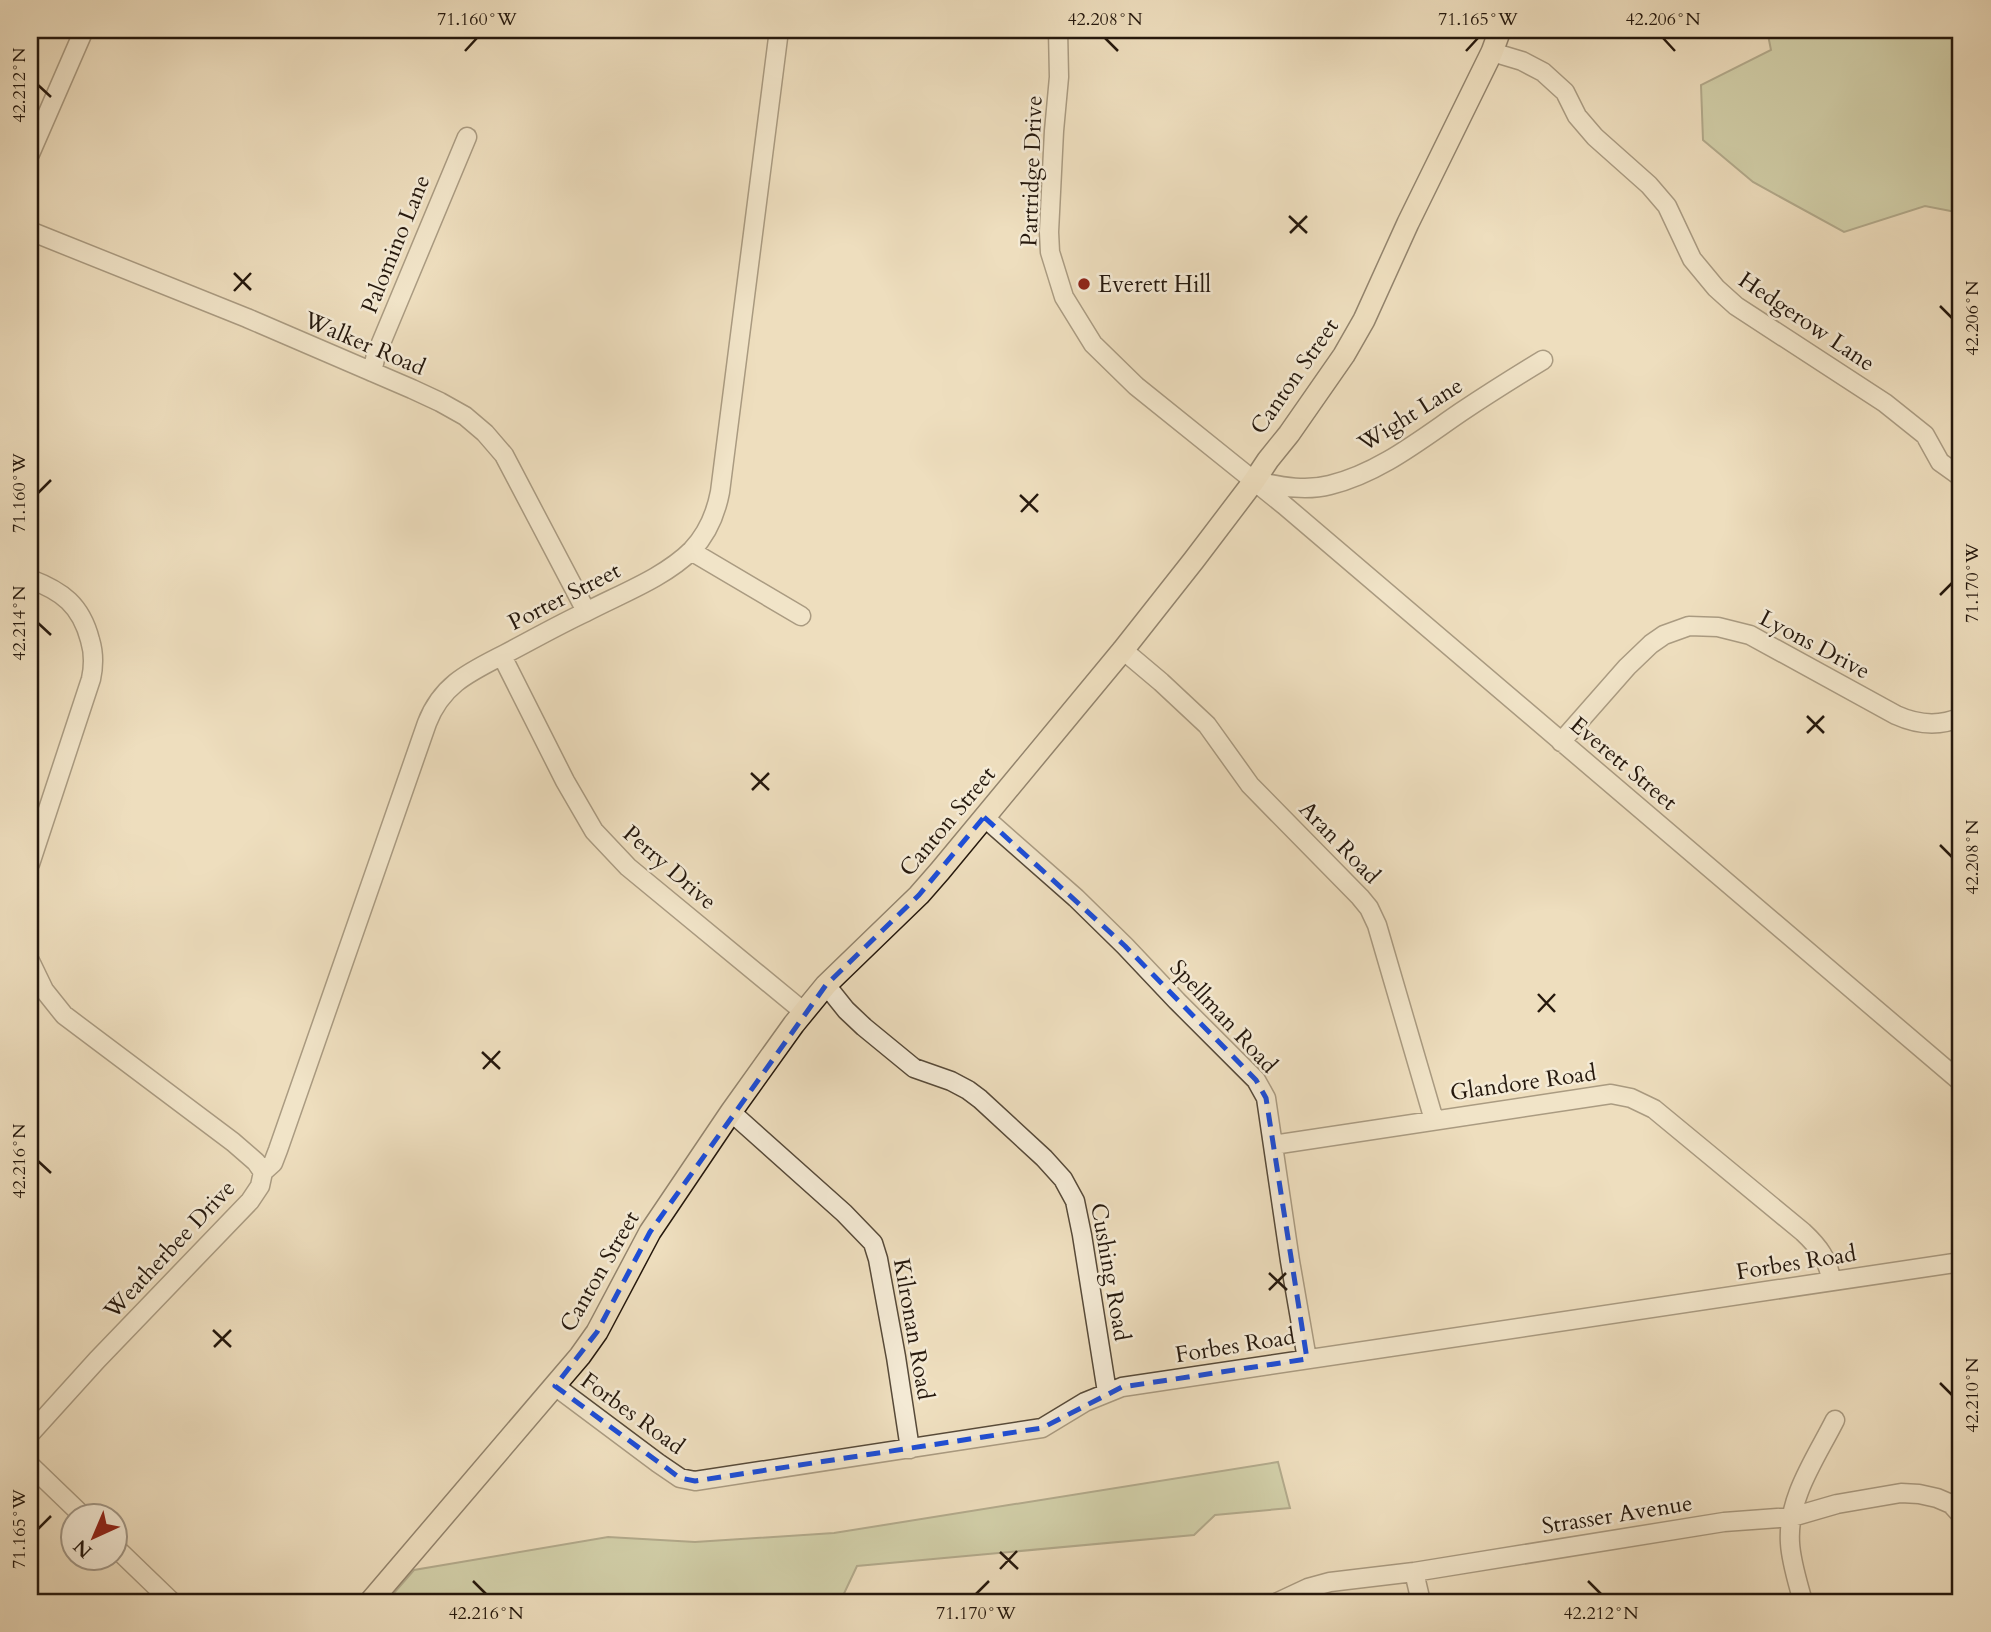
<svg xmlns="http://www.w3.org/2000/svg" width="1991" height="1632" font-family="Cardo,serif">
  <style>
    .green { fill: #b2c296; stroke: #6c6d52; stroke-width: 2 }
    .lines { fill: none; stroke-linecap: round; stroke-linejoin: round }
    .minor-casing { stroke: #574a39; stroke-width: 21 }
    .major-casing { stroke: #25180d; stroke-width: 24 }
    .minor { stroke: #f4ead5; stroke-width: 18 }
    .major { stroke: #eedebe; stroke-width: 21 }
    .marked { fill: none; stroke: #1d4ed8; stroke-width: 5; stroke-dasharray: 14 9; stroke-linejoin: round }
    .ticks { fill: none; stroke: #25180d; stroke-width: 2.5 }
    .poi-dot { fill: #8f2418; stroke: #f4ead5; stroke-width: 2.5 }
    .labels { text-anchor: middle; stroke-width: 5; stroke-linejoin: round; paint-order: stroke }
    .street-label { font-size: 23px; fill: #25180d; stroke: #f4ead5 }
    .poi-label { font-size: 23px; fill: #25180d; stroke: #f4ead5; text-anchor: start }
    .neatline { fill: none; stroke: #25180d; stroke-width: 2.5 }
    .ticks-label { font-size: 18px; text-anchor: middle; fill: #25180d }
  </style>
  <rect width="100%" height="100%" fill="#eedebe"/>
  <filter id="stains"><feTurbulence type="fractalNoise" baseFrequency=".00286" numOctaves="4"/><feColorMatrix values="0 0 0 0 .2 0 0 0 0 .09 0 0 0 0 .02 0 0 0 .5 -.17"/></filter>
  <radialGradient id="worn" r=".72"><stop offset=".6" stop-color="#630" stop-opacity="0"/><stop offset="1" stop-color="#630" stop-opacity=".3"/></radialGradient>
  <path class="green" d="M 1767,30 L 1961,30 L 1961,213 L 1925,206 L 1844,232 L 1753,182 L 1703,140 L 1701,85 L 1771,50 Z
    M 1278,1462 L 1290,1508 L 1215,1515 L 1194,1535 L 857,1566 L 840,1602 L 386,1602 L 414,1570 L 608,1537 L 695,1542 L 834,1533 Z"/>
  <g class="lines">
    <g class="minor-casing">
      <path id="minor" d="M 1058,30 L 1059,77 L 1054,131 L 1049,232 L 1050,252 L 1064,297 L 1093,344 L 1136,386 L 1284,505 L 1961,1082
        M 1492,52 L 1522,61 L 1543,72 L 1565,92 L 1577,116 L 1595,137 L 1649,185 L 1667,206 L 1692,259 L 1716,288 L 1736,306 L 1885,403 L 1925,435 L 1940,462 L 1961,477
        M 30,154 L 84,30
        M 30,231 L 247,318 L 412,389 L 440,402 L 465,416 L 485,433 L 504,455 L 586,611
        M 372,372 L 376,355 L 467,137
        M 1260,482 C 1283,487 1307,491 1330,485 C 1379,473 1420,440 1461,412 C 1488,394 1515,377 1543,360
        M 691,551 L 801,616
        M 30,579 C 62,591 81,605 90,640 C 94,653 94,665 91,679 L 30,864
        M 1123,650 L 1161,682 L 1207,725 L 1250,785 L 1360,897 L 1369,908 L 1377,925 L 1434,1120
        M 502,656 L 565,781 L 594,831 L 628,867 L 804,1012
        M 1561,742 L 1627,667 L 1651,644 L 1664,635 L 1689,626 L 1718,627 L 1750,635 L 1896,715 C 1918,725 1939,727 1961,717
        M 984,817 L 1076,898 L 1125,946 L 1177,1001 L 1256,1080 L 1266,1098 L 1290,1261 L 1307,1359
        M 30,961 L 44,990 L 64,1015 L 233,1142 L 256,1162 L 263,1172 L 260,1186 L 250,1201 L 97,1360 L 30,1434
        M 826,985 L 846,1010 L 864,1027 L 914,1068 L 951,1081 L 968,1090 L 980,1099 L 1044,1158 L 1063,1179 L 1075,1201 L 1082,1235 L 1107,1392
        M 731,1112 L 844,1213 L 873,1243 L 878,1259 L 896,1357 L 910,1449
        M 1273,1145 L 1611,1094 L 1631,1098 L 1654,1109 L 1803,1232 C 1819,1247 1828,1259 1831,1280
        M 263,1172 L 273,1163 L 278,1150 L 427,723 C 442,684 470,672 505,654 C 532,640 558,625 586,612 C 620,594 664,578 692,550 C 707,534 716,513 720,492 L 779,30
        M 555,1386 L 658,1463 L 680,1478 L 695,1481 L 1042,1428 L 1085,1402 L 1122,1387 C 1402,1344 1682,1303 1961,1262
        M 30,1465 L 83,1516
        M 116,1548 L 172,1602
        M 1414,1572 L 1421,1602
        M 1278,1602 L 1308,1588 L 1330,1582 L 1414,1572 L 1724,1522 L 1792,1517 L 1837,1504 L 1901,1493 L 1919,1494 L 1937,1498 L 1951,1504 L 1961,1515
        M 1803,1602 C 1798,1583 1791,1562 1790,1543 C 1787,1498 1816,1458 1835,1420"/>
    </g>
    <g class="major-casing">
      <path id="major" d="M 370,1602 L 580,1356 L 597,1332 L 650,1232 L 731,1112 L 794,1024 L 826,985 L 919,895 L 940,871 L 1123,650 L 1194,560 L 1254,481 L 1268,460 L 1289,434 L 1344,355 L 1364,320 L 1408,223 L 1492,52 L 1500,30"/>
    </g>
    <use href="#minor" class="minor"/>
    <use href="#major" class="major"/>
  </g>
  <path d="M0 0H1991V1632H0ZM 984,817 L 1125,946 L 1256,1080 L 1266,1098 L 1307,1359 L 1122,1387 L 1042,1428 L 695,1481 L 680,1478 L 555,1386 L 597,1332 L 650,1232 L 826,985 L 919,895 Z" fill="#eedebe" fill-opacity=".55" fill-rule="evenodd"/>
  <path class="marked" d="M 984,817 L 1125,946 L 1256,1080 L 1266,1098 L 1307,1359 L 1122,1387 L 1042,1428 L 695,1481 L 680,1478 L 555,1386 L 597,1332 L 650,1232 L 826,985 L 919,895 Z"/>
  <path class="ticks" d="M 1105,38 L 1118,51M 1663,38 L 1675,51M 465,51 L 477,38M 1466,51 L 1478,38M 38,85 L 51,97M 1289,216 L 1307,233M 1290,233 L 1307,216M 234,273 L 251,290M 234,291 L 251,273M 1940,306 L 1952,318M 38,493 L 51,480M 1020,495 L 1038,512M 1021,512 L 1038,494M 1940,595 L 1952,583M 38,623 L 51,635M 1807,716 L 1824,733M 1807,733 L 1824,716M 751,773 L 769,790M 752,790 L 769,773M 1940,845 L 1952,857M 1538,994 L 1555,1012M 1538,1012 L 1555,994M 482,1052 L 500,1069M 483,1069 L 500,1051M 38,1161 L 51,1173M 1269,1273 L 1287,1290M 1269,1290 L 1286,1273M 213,1330 L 231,1347M 214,1347 L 231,1330M 1940,1383 L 1952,1395M 38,1529 L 51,1516M 1000,1552 L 1018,1569M 1000,1569 L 1017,1551M 473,1581 L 486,1594M 1588,1581 L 1601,1594M 976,1594 L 989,1581"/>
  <circle class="poi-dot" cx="1084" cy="284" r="7"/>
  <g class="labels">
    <g class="street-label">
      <text transform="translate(1031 171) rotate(-88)" y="8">Partridge Drive</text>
      <text transform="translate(395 244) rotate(-68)" y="8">Palomino Lane</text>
      <text transform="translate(1807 321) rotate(34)" y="8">Hedgerow Lane</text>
      <text transform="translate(365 343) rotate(23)" y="8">Walker Road</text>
      <text transform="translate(1294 376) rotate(-55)" y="8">Canton Street</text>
      <text transform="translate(1410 414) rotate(-32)" y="8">Wight Lane</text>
      <text transform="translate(564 596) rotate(-27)" y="8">Porter Street</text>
      <text transform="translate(1815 644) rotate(28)" y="8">Lyons Drive</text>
      <text transform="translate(1624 763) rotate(40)" y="8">Everett Street</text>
      <text transform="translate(947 821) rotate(-50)" y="8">Canton Street</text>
      <text transform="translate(1340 842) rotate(46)" y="8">Aran Road</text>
      <text transform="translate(670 867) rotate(41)" y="8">Perry Drive</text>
      <text transform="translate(1224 1016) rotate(47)" y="8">Spellman Road</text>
      <text transform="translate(1523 1082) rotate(-8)" y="8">Glandore Road</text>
      <text transform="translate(169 1249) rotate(-47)" y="8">Weatherbee Drive</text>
      <text transform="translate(1796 1262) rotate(-9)" y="8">Forbes Road</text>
      <text transform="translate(599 1271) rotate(-60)" y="8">Canton Street</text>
      <text transform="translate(1111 1272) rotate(80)" y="8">Cushing Road</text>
      <text transform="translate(914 1329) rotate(80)" y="8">Kilronan Road</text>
      <text transform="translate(1235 1345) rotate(-9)" y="8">Forbes Road</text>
      <text transform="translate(633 1413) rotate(36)" y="8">Forbes Road</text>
      <text transform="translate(1617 1514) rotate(-9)" y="8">Strasser Avenue</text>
    </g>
    <g class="poi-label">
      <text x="1098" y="292">Everett Hill</text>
    </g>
  </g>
  <rect width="1991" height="1632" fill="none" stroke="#eedebe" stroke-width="77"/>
  <g transform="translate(94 1537) rotate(224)"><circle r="33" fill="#f4ead5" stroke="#a19685" stroke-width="2"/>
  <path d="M0-5L12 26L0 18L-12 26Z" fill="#8f2418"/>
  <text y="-10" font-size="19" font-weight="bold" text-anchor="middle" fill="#25180d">N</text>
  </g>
  <rect x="38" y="38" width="1914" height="1556" class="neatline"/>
  <g class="ticks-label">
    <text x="477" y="25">71.160°W</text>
    <text x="1105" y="25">42.208°N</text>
    <text x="1478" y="25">71.165°W</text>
    <text x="1663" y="25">42.206°N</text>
    <text transform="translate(19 85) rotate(-90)" y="6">42.212°N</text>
    <text transform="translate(1972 318) rotate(-90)" y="6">42.206°N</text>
    <text transform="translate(19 493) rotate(-90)" y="6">71.160°W</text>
    <text transform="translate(1972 583) rotate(-90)" y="6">71.170°W</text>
    <text transform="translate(19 623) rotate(-90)" y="6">42.214°N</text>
    <text transform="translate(1972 857) rotate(-90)" y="6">42.208°N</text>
    <text transform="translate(19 1161) rotate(-90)" y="6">42.216°N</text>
    <text transform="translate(1972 1395) rotate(-90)" y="6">42.210°N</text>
    <text transform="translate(19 1529) rotate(-90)" y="6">71.165°W</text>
    <text x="486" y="1619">42.216°N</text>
    <text x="976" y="1619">71.170°W</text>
    <text x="1601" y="1619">42.212°N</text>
  </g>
  <rect width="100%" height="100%" filter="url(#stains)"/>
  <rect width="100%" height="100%" fill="url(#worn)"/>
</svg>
